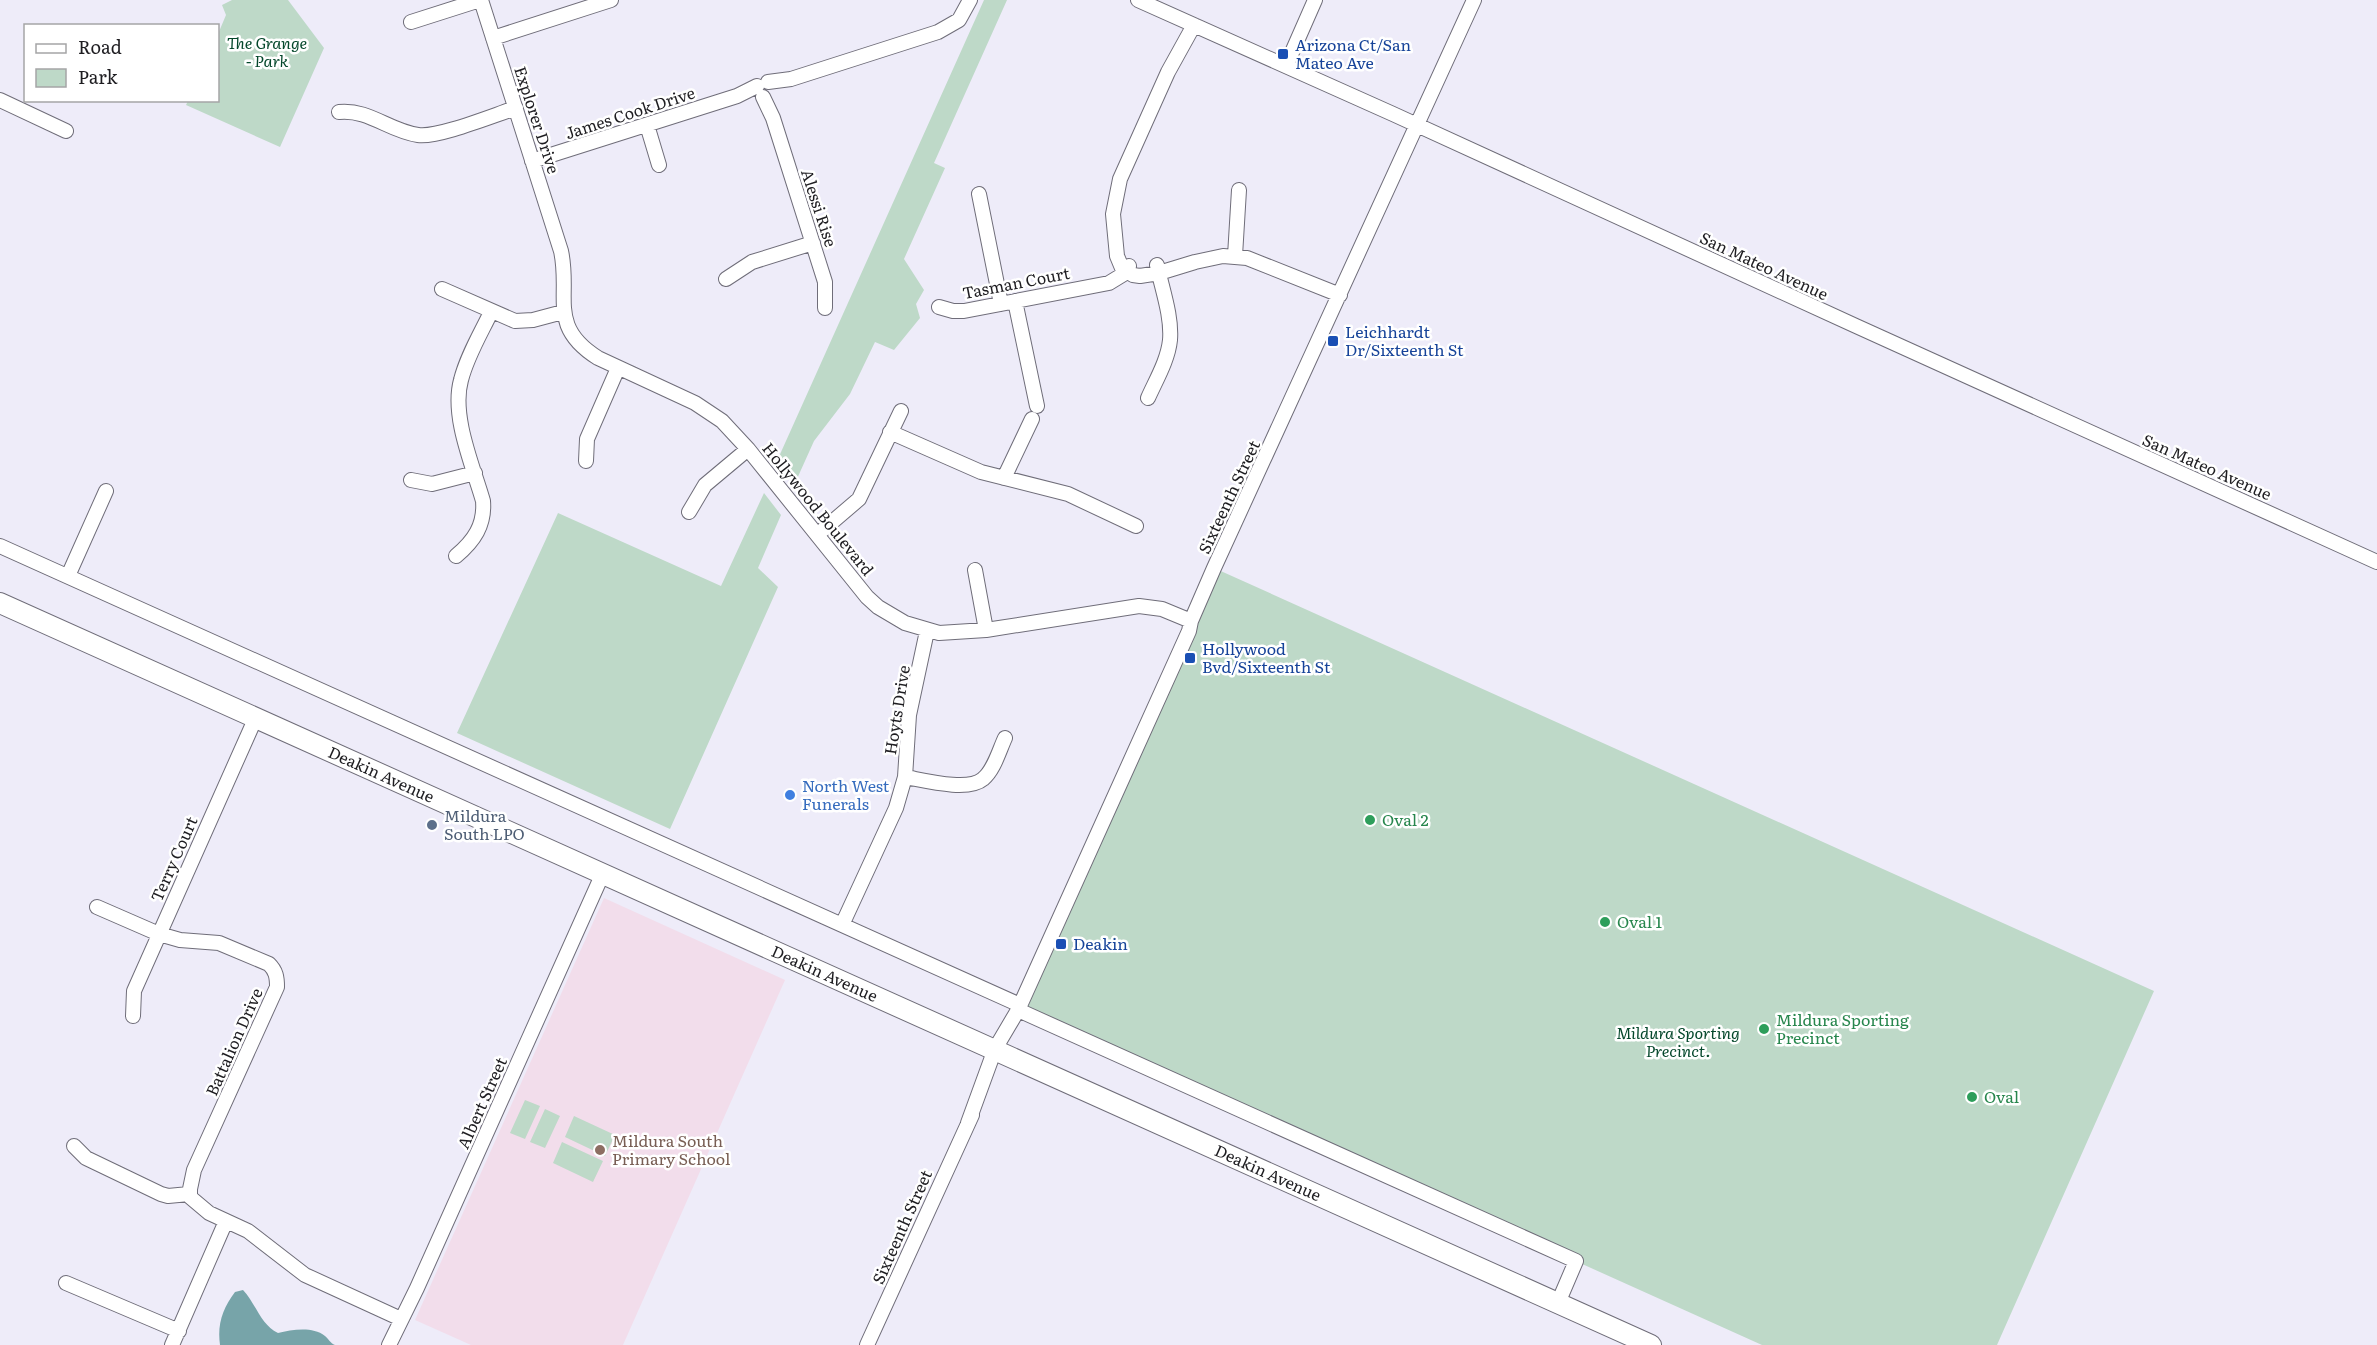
<svg xmlns="http://www.w3.org/2000/svg" width="2377" height="1345" font-family="Literata,serif">
  <style>
    .education { fill: #f2ddeb }
    .green { fill: #bed9c8 }
    .water { fill: #77a4a9 }
    .lines { fill: none; stroke-linecap: round; stroke-linejoin: round }
    .minor-casing { stroke: #6f6d79; stroke-width: 16 }
    .highway-casing { stroke: #6f6d79; stroke-width: 22 }
    .minor { stroke: #fff; stroke-width: 14 }
    .highway { stroke: #fff; stroke-width: 20 }
    .transit-dot { fill: #1a4fb4; stroke: #fff; stroke-width: 2 }
    .shop-dot { fill: #3f7fe0; stroke: #fff; stroke-width: 2 }
    .leisure-dot { fill: #2e9e5b; stroke: #fff; stroke-width: 2 }
    .service-dot { fill: #5c6f8a; stroke: #fff; stroke-width: 2 }
    .education-dot { fill: #8d6e63; stroke: #fff; stroke-width: 2 }
    .labels { text-anchor: middle; stroke-width: 5; stroke-linejoin: round; paint-order: stroke }
    .park-label { font-size: 16px; font-style: italic; fill: #04472b; stroke: #fff }
    .transit-label { font-size: 16px; fill: #164399; stroke: #fff; text-anchor: start }
    .street-label { font-size: 16px; fill: #1e1d21; stroke: #fff }
    .shop-label { font-size: 16px; fill: #366cbe; stroke: #fff; text-anchor: start }
    .service-label { font-size: 16px; fill: #4e5e75; stroke: #fff; text-anchor: start }
    .leisure-label { font-size: 16px; fill: #27864d; stroke: #fff; text-anchor: start }
    .education-label { font-size: 16px; fill: #785e54; stroke: #fff; text-anchor: start }
  </style>
  <rect width="100%" height="100%" fill="#eeecf9"/>
  <path class="education" d="M 604,898 L 785,980 L 623,1345 L 471,1345 L 415,1320 Z"/>
  <path class="green" d="M 232,0 L 288,0 L 324,48 L 280,147 L 186,105 L 188,101 L 218,100 L 218,34 L 226,15 L 222,5 Z
    M 984,0 L 1007,0 L 934,163 L 945,168 L 904,259 L 924,290 L 916,304 L 920,318 L 894,350 L 875,342 L 850,394 L 814,441 L 796,481 L 777,461 Z
    M 764,493 L 781,515 L 758,568 L 778,587 L 670,829 L 457,733 L 558,513 L 721,586 Z
    M 1214,568 L 2154,991 L 1997,1345 L 1762,1345 L 1018,1010 Z
    M 525,1100 L 540,1106 L 525,1139 L 510,1133 Z
    M 545,1109 L 560,1116 L 545,1148 L 530,1142 Z
    M 574,1116 L 615,1135 L 605,1156 L 565,1137 Z
    M 562,1142 L 603,1161 L 593,1182 L 553,1163 Z"/>
  <path class="water" d="M 243,1290 C 256,1304 261,1325 278,1333 C 292,1330 312,1326 325,1336 C 329,1339 330,1343 335,1345 L 220,1345 C 217,1324 223,1308 235,1292 Z"/>
  <g class="lines">
    <g class="minor-casing">
      <path id="minor" d="M 481,0 L 561,251 C 571,296 547,326 598,358 L 695,403 L 722,421 L 748,449 L 867,597 L 878,607 L 905,623 L 939,633 L 986,630 L 1139,606 L 1162,609 L 1191,621
        M 1138,0 L 1393,114 L 1856,326 L 2377,562
        M 411,22 L 480,0
        M 1194,25 L 1168,72 L 1120,179 L 1113,214 L 1117,256 L 1122,268 L 1133,275 L 1140,276 L 1159,273 L 1195,262 L 1223,256 L 1247,258 L 1340,295
        M 493,38 L 611,0
        M 1286,66 L 1315,0
        M 768,82 L 791,79 L 938,32 L 959,20 L 970,0
        M 763,97 L 773,118 L 825,282 L 825,308
        M 0,100 L 66,131
        M 339,112 C 369,109 389,131 418,135 C 438,138 494,115 516,108
        M 647,125 L 659,165
        M 532,161 L 737,96 L 757,86
        M 979,194 L 1001,304
        M 1235,256 L 1239,190
        M 726,279 L 752,262 L 813,243
        M 442,289 L 515,321 L 533,320 L 563,312
        M 1015,301 L 1037,406
        M 939,307 L 953,311 L 964,311 L 1109,283 L 1127,272 L 1129,266
        M 1148,398 C 1156,380 1168,360 1170,340 C 1172,316 1162,289 1157,265
        M 890,432 L 981,472 L 1068,494 L 1136,526
        M 586,461 L 587,439 L 618,368
        M 1004,478 L 1032,419
        M 411,480 L 432,484 L 475,473
        M 689,512 L 705,485 L 748,449
        M 817,535 L 859,499 L 901,411
        M 0,546 L 1020,1005
        M 456,556 C 474,541 485,525 483,501 C 473,466 451,416 461,380 C 467,356 481,333 491,312
        M 975,570 L 986,630
        M 68,576 L 106,491
        M 905,777 C 923,780 968,792 983,779 C 994,770 999,751 1005,738
        M 97,907 L 159,934 L 180,940 L 219,943 L 269,964 C 276,971 277,977 277,987 L 194,1170 L 190,1189 L 190,1197 L 209,1213 L 248,1231 L 305,1275 L 401,1319
        M 842,925 L 896,808 L 905,777 L 909,715 L 927,631
        M 1018,1010 L 1576,1261 L 1558,1303
        M 133,1016 L 134,991 L 256,717
        M 968,1123 L 995,1049 L 1018,1010 L 1189,631 L 1191,621 L 1214,568 L 1474,0
        M 74,1146 L 86,1158 L 161,1194 L 168,1196 L 189,1194
        M 66,1283 L 179,1331
        M 172,1345 L 226,1221
        M 389,1345 L 417,1288 L 603,873
        M 867,1345 L 972,1115"/>
    </g>
    <g class="highway-casing">
      <g id="highway">
        <path id="s1" d="M 0,603 L 1651,1345"/>
      </g>
    </g>
    <use href="#minor" class="minor"/>
    <use href="#highway" class="highway"/>
  </g>
  <g class="transit-dot">
    <rect x="1277" y="48" width="12" height="12" rx="3"/>
    <rect x="1327" y="335" width="12" height="12" rx="3"/>
    <rect x="1184" y="652" width="12" height="12" rx="3"/>
    <rect x="1055" y="938" width="12" height="12" rx="3"/>
  </g>
  <circle class="shop-dot" cx="790" cy="795" r="6"/>
  <g class="leisure-dot">
    <circle cx="1370" cy="820" r="6"/>
    <circle cx="1605" cy="922" r="6"/>
    <circle cx="1764" cy="1029" r="6"/>
    <circle cx="1972" cy="1097" r="6"/>
  </g>
  <circle class="service-dot" cx="432" cy="825" r="6"/>
  <circle class="education-dot" cx="600" cy="1150" r="6"/>
  <g class="labels">
    <g class="park-label">
      <text x="267" y="49">The Grange<tspan x="267" dy="18">- Park</tspan></text>
      <text x="1678" y="1039">Mildura Sporting<tspan x="1678" dy="18">Precinct.</tspan></text>
    </g>
    <g class="transit-label">
      <text x="1295" y="51">Arizona Ct/San<tspan x="1295" dy="18">Mateo Ave</tspan></text>
      <text x="1345" y="338">Leichhardt<tspan x="1345" dy="18">Dr/Sixteenth St</tspan></text>
      <text x="1202" y="655">Hollywood<tspan x="1202" dy="18">Bvd/Sixteenth St</tspan></text>
      <text x="1073" y="950">Deakin</text>
    </g>
    <g class="street-label">
      <text transform="translate(630 113) rotate(-18)" y="6">James Cook Drive</text>
      <text transform="translate(537 120) rotate(72)" y="6">Explorer Drive</text>
      <text transform="translate(819 208) rotate(72)" y="6">Alessi Rise</text>
      <text transform="translate(1764 266) rotate(25)" y="6">San Mateo Avenue</text>
      <text transform="translate(1016 283) rotate(-11)" y="6">Tasman Court</text>
      <text transform="translate(2207 467) rotate(24)" y="6">San Mateo Avenue</text>
      <text transform="translate(1229 497) rotate(-65)" y="6">Sixteenth Street</text>
      <text transform="translate(818 509) rotate(51)" y="6">Hollywood Boulevard</text>
      <text transform="translate(897 710) rotate(-81)" y="6">Hoyts Drive</text>
      <text dy="6" stroke="none"><textPath href="#s1" startOffset="418">Deakin Avenue</textPath></text>
      <text transform="translate(174 859) rotate(-66)" y="6">Terry Court</text>
      <text dy="6" stroke="none"><textPath href="#s1" startOffset="904">Deakin Avenue</textPath></text>
      <text transform="translate(234 1042) rotate(-66)" y="6">Battalion Drive</text>
      <text transform="translate(482 1103) rotate(-66)" y="6">Albert Street</text>
      <text dy="6" stroke="none"><textPath href="#s1" startOffset="1390">Deakin Avenue</textPath></text>
      <text transform="translate(902 1227) rotate(-66)" y="6">Sixteenth Street</text>
    </g>
    <g class="shop-label">
      <text x="802" y="792">North West<tspan x="802" dy="18">Funerals</tspan></text>
    </g>
    <g class="service-label">
      <text x="444" y="822">Mildura<tspan x="444" dy="18">South LPO</tspan></text>
    </g>
    <g class="leisure-label">
      <text x="1382" y="826">Oval 2</text>
      <text x="1617" y="928">Oval 1</text>
      <text x="1776" y="1026">Mildura Sporting<tspan x="1776" dy="18">Precinct</tspan></text>
      <text x="1984" y="1103">Oval</text>
    </g>
    <g class="education-label">
      <text x="612" y="1147">Mildura South<tspan x="612" dy="18">Primary School</tspan></text>
    </g>
  </g>
  <rect x="24" y="24" width="195" height="78" fill="#ffffff" stroke="#a5a5a6" stroke-width="1.5"/>
  <rect x="36" y="44" width="30" height="9" fill="#ffffff" stroke="#a5a5a6" stroke-width="1.5"/>
  <text x="78" y="54" font-size="18" fill="#1e1d21">Road</text>
  <rect x="36" y="69" width="30" height="18" fill="#bed9c8" stroke="#a5a5a6" stroke-width="1.5"/>
  <text x="78" y="84" font-size="18" fill="#1e1d21">Park</text>
</svg>
